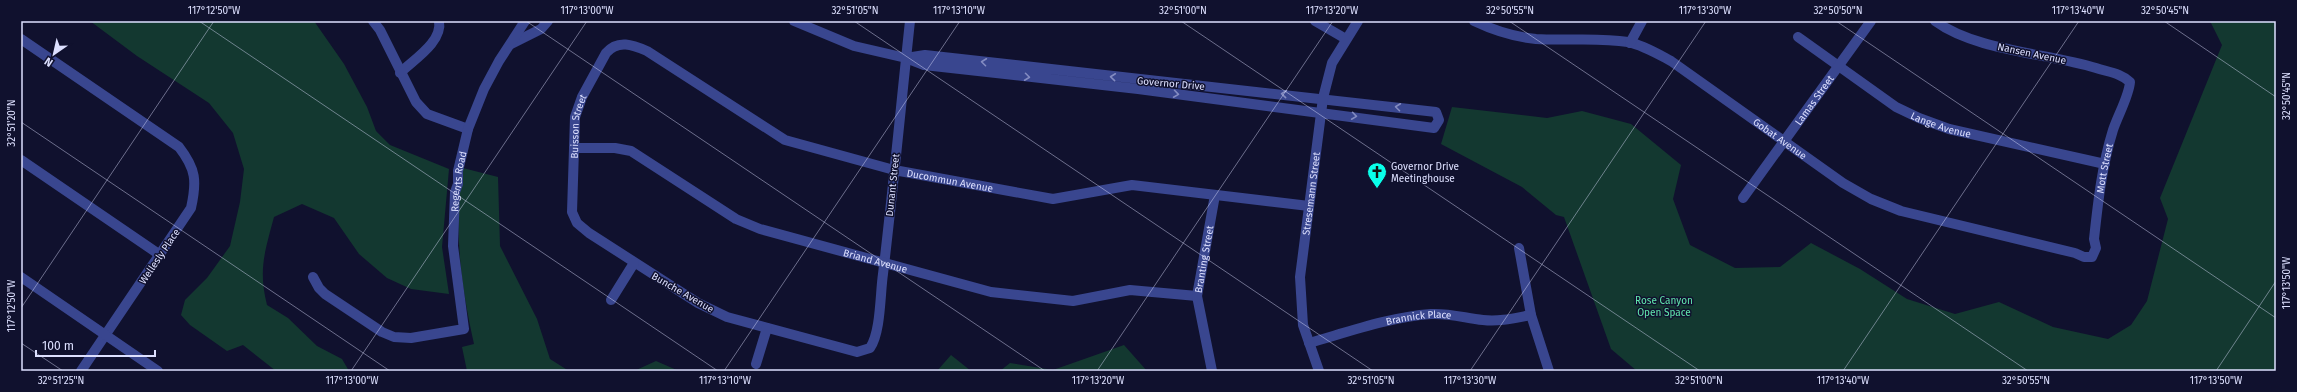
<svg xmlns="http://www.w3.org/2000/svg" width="2297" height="392" font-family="'Fira Sans',sans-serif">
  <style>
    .green { fill: #133830 }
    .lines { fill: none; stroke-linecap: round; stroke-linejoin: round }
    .minor { stroke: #39468f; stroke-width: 10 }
    .oneway { stroke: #838bc1 }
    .ticks { fill: none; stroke: #dde0ff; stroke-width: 1; stroke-opacity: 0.45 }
    .labels { text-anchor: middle; stroke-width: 3; stroke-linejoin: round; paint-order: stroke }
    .street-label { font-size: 10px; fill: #dde0ff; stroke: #10112e }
    .poi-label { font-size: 10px; fill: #dde0ff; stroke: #10112e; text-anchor: start }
    .park-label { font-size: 10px; fill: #61e7ad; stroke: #10112e }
    .neatline { fill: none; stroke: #dde0ff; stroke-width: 1.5 }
    .ticks-label { font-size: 10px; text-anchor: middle; fill: #dde0ff }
  </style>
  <rect width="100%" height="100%" fill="#10112e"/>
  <path class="green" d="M 90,21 L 314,21 L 344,64 L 367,107 L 376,131 L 390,145 L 449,169 L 442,247 L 449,294 L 411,289 L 387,278 L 359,254 L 334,218 L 302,204 L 274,217 C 265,251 258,270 267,305 L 288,318 L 317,346 L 342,359 L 349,371 L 276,371 L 243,345 L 227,351 L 190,325 L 181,315 L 185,300 L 207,278 L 230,246 L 240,202 L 244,169 L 233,133 L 209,103 L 137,56 Z
    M 2210,21 L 2276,21 L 2276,371 L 1637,371 L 1611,349 L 1564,217 L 1556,215 L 1522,187 L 1441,144 L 1452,107 L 1547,118 L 1582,111 L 1631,124 L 1681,165 L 1673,199 L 1690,245 L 1735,268 L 1780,267 L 1811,243 L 1860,269 L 1907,299 L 1955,314 L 1999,302 L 2053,327 L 2108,339 L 2131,325 L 2147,301 L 2168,219 L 2160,198 L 2222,45 Z
    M 463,168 L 498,177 L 500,246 L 537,319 L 550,359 L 569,371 L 467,371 L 462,347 L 474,344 C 461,285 453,229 463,168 Z
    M 1124,345 L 1147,371 L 1000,371 L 1010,363 L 1053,370 Z
    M 951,355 L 971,371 L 937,371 Z
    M 656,361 L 679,371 L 634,371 Z"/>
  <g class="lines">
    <g class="minor">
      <path d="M 373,21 L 380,30 L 416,102 L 427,114 L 468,129"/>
      <path d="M 794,21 L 854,46 L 906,58 L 924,65 L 1138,89 L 1434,128 L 1439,120 L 1436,112 L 925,55 L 906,58"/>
      <path id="s1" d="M 910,21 C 901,105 893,190 883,274 C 880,294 881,332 870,348 L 857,352 L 727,317 L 698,303 L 589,233 L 577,223 L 572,212 L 575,117 L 582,97 L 606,53 C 618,39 633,45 647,51 L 785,140 L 894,170 L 1053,199 L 1132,185 L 1309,206"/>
      <path d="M 1315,21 L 1346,39"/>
      <path id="s2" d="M 1474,21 C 1493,30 1515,37 1536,39 C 1567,41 1598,37 1628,42 C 1643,45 1658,54 1671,61 L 1843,183 L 1871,199 L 1901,211 L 2075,253 L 2084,257 L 2092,257 L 2096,248 L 2094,239 C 2098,202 2102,165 2113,130 C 2118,115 2129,96 2130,82 C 2121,73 2108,72 2096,68 C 2047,53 1976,51 1935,21"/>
      <path id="s3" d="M 1798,37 L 1896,107 L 1919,118 L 1949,129 L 2105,164"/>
      <path d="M 21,39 L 179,147 C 196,169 197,181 191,208 L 81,371"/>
      <path d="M 1630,43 L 1642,21"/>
      <path d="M 511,44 L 541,29 L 548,21"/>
      <path d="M 400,73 C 413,60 443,42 439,21"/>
      <path id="s4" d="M 574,148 L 615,148 L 631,151 L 736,219 L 760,229 L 991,292 L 1073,301 L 1130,290 L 1197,296"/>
      <path d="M 21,160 L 160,255"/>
      <path id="s5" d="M 1743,198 L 1871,21"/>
      <path d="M 1519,248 L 1531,315 L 1549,371"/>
      <path d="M 21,277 L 158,371"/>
      <path id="s6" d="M 313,277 L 319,288 L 325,294 L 382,332 L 394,337 L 411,338 L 464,329 L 453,246 L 455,192 L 458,184 L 458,171 L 468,129 L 484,89 L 499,61 L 525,21"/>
      <path d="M 611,300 L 634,263"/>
      <path id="s7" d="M 1309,343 C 1348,332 1390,317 1431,314 C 1449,313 1465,318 1483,320 C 1499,322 1515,318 1531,315"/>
      <path d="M 756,364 L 767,328"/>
      <path id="s8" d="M 1212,371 L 1197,296 L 1215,195"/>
      <path id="s9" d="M 1319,371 L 1303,325 L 1300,277 L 1323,98 L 1332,63 L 1358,21"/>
    </g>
  </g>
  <defs><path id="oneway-chevron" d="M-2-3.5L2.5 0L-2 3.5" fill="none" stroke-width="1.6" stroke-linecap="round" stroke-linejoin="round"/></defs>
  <g class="oneway">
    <use href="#oneway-chevron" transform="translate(984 62) rotate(-173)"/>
    <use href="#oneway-chevron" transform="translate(1027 77) rotate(7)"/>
    <use href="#oneway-chevron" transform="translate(1113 77) rotate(-174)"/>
    <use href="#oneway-chevron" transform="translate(1176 94) rotate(8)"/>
    <use href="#oneway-chevron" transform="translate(1284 94) rotate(-174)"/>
    <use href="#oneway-chevron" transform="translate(1398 107) rotate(-173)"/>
    <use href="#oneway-chevron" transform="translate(1354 116) rotate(8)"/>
  </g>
  <path class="ticks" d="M 199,21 L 718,371M 526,21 L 1045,371M 854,21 L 1373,371M 1181,21 L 1700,371M 1509,21 L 2028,371M 1836,21 L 2276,318M 2164,21 L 2276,97M 21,122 L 390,371M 21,308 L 214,21M 21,343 L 63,371M 351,371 L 587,21M 724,371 L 960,21M 1097,371 L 1333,21M 1470,371 L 1706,21M 1843,371 L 2079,21M 2216,371 L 2276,281"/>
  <defs>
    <g id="church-pin" transform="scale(1)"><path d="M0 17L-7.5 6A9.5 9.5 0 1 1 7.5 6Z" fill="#09ffea" stroke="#10112e"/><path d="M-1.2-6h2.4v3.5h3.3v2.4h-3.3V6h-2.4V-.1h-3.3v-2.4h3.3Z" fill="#111"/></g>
  </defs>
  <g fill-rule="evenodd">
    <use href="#church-pin" x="1377" y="172"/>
  </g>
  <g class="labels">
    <g class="street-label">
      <text transform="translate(2032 53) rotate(12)" y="4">Nansen Avenue</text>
      <text transform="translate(1171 83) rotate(5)" y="4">Governor Drive</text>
      <text dy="4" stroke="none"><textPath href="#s5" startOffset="121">Lamas Street</textPath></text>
      <text dy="4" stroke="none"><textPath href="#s3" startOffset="169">Lange Avenue</textPath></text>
      <text dy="4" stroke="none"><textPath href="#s1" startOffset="754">Buisson Street</textPath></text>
      <text dy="4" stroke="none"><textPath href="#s2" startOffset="338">Gobat Avenue</textPath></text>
      <text dy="4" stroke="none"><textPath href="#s2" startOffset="767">Mott Street</textPath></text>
      <text dy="4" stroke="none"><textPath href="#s6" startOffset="322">Regents Road</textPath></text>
      <text dy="4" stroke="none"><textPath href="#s1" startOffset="1213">Ducommun Avenue</textPath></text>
      <text transform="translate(892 185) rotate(-84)" y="4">Dunant Street</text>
      <text dy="4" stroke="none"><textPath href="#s9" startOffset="181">Stresemann Street</textPath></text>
      <text transform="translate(159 256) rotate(-56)" y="4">Wellesly Place</text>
      <text dy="4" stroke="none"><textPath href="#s8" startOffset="114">Branting Street</textPath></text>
      <text dy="4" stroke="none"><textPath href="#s4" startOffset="328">Briand Avenue</textPath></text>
      <text transform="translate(683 292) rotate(30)" y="4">Bunche Avenue</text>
      <text dy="4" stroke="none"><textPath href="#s7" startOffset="113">Brannick Place</textPath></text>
    </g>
    <g class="poi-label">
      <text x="1391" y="170">Governor Drive<tspan x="1391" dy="12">Meetinghouse</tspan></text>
    </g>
    <g class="park-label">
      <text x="1664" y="304">Rose Canyon<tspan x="1664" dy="12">Open Space</tspan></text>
    </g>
  </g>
  <rect width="2297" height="392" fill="none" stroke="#10112e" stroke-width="44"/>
  <g transform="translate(54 54) rotate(214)" stroke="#10112e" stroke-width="3" paint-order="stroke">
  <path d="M0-3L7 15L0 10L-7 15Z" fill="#dde0ff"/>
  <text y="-6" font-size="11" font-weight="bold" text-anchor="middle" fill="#dde0ff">N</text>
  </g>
  <path d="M36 350v6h119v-6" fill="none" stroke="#dde0ff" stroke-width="2"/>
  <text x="42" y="350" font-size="12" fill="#dde0ff" stroke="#10112e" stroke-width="3" paint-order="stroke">100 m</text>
  <rect x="22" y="22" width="2253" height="348" class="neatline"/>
  <g class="ticks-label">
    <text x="214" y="14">117°12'50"W</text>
    <text x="587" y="14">117°13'00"W</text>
    <text x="855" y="14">32°51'05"N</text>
    <text x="959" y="14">117°13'10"W</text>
    <text x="1183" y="14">32°51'00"N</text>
    <text x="1332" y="14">117°13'20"W</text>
    <text x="1510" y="14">32°50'55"N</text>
    <text x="1705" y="14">117°13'30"W</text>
    <text x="1838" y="14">32°50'50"N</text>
    <text x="2078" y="14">117°13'40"W</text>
    <text x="2165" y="14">32°50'45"N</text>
    <text transform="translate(2286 96) rotate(-90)" y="4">32°50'45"N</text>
    <text transform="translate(11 123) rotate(-90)" y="4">32°51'20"N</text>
    <text transform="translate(2286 283) rotate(-90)" y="4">117°13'50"W</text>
    <text transform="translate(11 306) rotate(-90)" y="4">117°12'50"W</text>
    <text x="61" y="384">32°51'25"N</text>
    <text x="352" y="384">117°13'00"W</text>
    <text x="725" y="384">117°13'10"W</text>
    <text x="1098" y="384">117°13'20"W</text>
    <text x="1371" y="384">32°51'05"N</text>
    <text x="1470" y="384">117°13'30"W</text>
    <text x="1699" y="384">32°51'00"N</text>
    <text x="1843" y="384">117°13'40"W</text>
    <text x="2026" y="384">32°50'55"N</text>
    <text x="2216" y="384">117°13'50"W</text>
  </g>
</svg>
